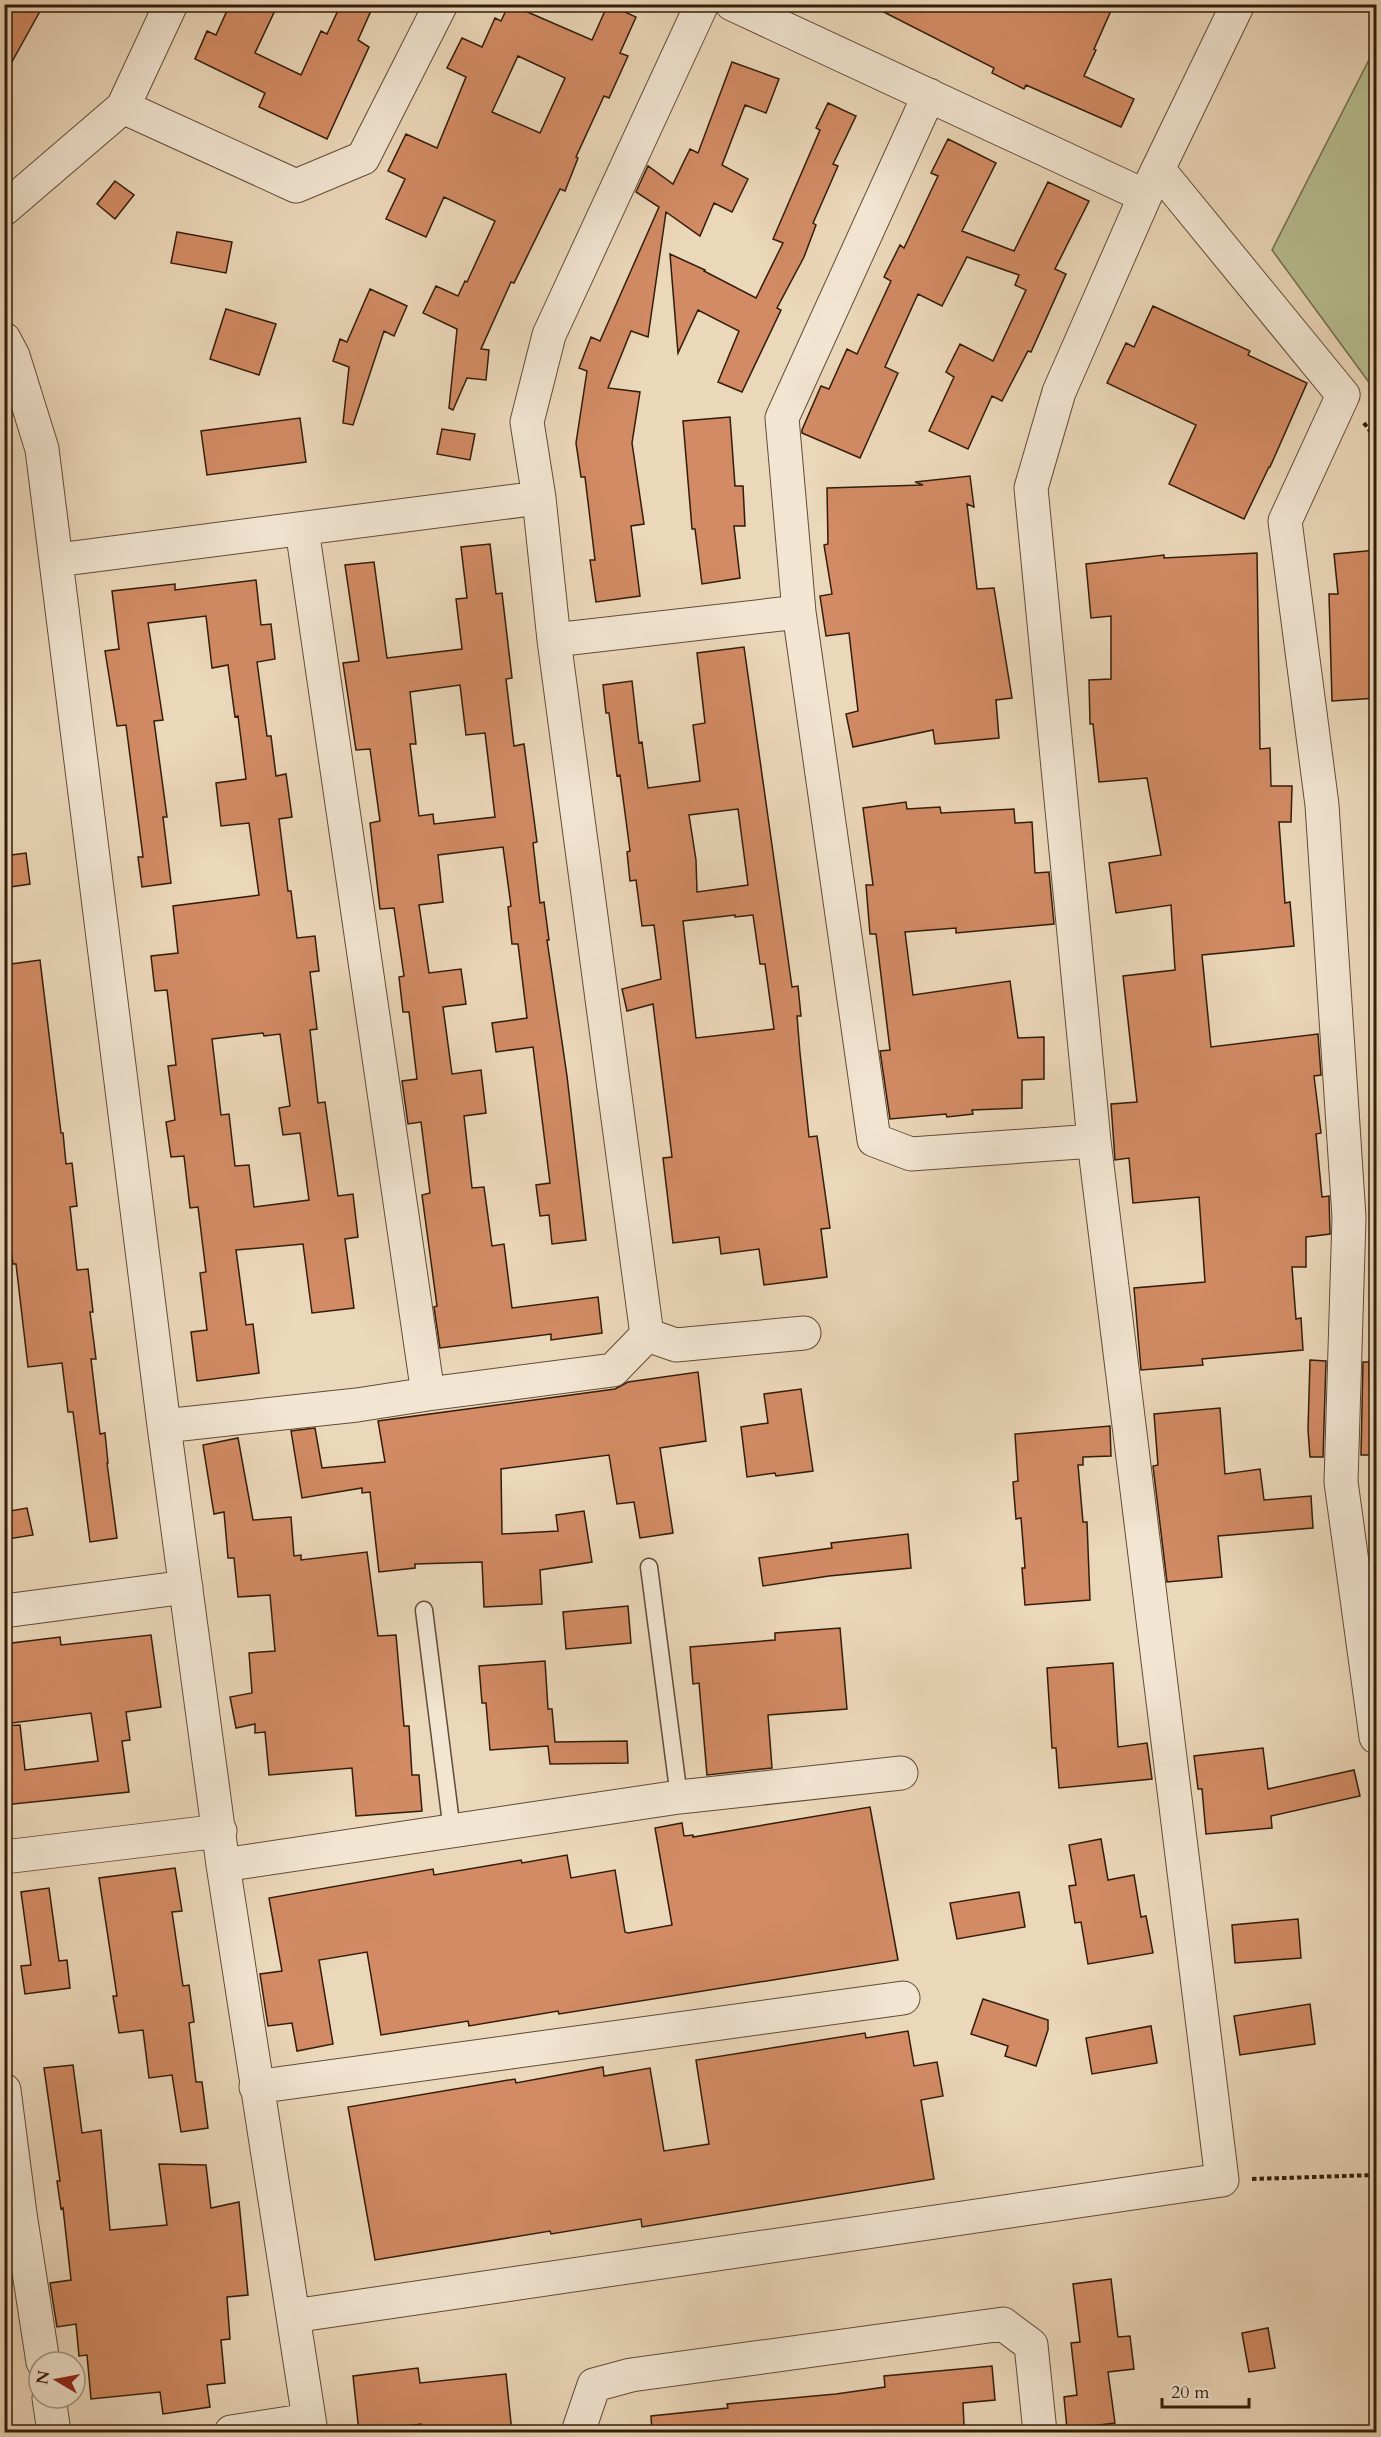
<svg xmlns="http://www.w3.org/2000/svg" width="1381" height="2437" font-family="Cardo,serif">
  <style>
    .green { fill: #b7be90; stroke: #756e4d; stroke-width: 1.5 }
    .building { fill: #d28b64; stroke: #331d0a; stroke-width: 1.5; fill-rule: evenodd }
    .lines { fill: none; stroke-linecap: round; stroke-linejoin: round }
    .service-casing { stroke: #614c36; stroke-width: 19 }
    .minor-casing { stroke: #614c36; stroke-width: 35 }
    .tertiary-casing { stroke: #614c36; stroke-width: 35 }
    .path { stroke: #331d0a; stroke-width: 4; stroke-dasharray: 4.5 3; stroke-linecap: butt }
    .service { stroke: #f2e5d2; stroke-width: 16 }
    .minor { stroke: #f2e5d2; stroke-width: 33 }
    .tertiary { stroke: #f2e5d2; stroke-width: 33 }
  </style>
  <rect width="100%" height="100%" fill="#ebd7b9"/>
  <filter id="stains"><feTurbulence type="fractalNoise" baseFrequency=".00333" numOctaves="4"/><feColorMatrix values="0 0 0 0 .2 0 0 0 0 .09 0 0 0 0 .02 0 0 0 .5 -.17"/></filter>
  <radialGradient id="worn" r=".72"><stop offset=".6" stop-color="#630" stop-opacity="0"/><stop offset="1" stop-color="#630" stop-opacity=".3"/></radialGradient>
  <path class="green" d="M 1376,46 L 1376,392 L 1272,250 Z"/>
  <path class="building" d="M 4,4 L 44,4 L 4,76 Z
    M 230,4 L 278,4 L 255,53 L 301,75 L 321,31 L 327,34 L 341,4 L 374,4 L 358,40 L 369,47 L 327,139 L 259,107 L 265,93 L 195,59 L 207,31 L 216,35 Z
    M 509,4 L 592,40 L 608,4 L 636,17 L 620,53 L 628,56 L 609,98 L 604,96 L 576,157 L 578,158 L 565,191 L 560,189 L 514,283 L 511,282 L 481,349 L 489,350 L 486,380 L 467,378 L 453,410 L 449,408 L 457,329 L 423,313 L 436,286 L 458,296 L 465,281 L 467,282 L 495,221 L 444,197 L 426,237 L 386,219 L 405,179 L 388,171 L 406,134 L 437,148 L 466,77 L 447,68 L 462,38 L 482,47 L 495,18 L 501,21 ZM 518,56 L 565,78 L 540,133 L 492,112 Z
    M 868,4 L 1114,4 L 1094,49 L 1096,50 L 1084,76 L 1134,99 L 1121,127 L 1026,85 L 1024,89 L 992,73 L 994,68 Z
    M 732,62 L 779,79 L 766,113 L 745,105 L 722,165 L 748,179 L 732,212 L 714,203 L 700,236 L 666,212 L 648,337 L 631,331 L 608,388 L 640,392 L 632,443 L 644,524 L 631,526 L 640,596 L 596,602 L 590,560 L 595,560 L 585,477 L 581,477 L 576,443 L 587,371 L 579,368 L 591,337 L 600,341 L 659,207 L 636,192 L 648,166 L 673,184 L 690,149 L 698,153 Z
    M 828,103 L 856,116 L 833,164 L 838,166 L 813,223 L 816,225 L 804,257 L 777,308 L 781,310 L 742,392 L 718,382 L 739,331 L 698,310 L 678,353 L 670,254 L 705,270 L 704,271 L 756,298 L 783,243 L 773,239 L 820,130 L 816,128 Z
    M 948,139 L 996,163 L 962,231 L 1014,251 L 1048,182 L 1089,201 L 1055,269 L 1066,274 L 1031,352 L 1028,351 L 1002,401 L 992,396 L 968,449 L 929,431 L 954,377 L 946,372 L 960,344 L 993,361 L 1026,290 L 1015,285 L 1019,275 L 967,257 L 942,306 L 918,294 L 885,367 L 898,373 L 860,458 L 802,433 L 802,430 L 821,386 L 829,389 L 847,349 L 857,354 L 891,281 L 884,277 L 900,245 L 904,248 L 938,176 L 931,173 Z
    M 115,181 L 134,195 L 115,219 L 97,204 Z
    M 177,232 L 232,242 L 226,273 L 171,263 Z
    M 370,289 L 407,306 L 394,336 L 384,331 L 353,425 L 343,423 L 349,367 L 333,361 L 340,339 L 347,342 Z
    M 1153,306 L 1250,351 L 1248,355 L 1307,383 L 1270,467 L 1269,467 L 1244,519 L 1169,484 L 1196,425 L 1107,383 L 1126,343 L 1134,347 Z
    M 226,309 L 276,324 L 259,375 L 210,359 Z
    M 730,417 L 735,486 L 743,486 L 745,526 L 734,526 L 740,578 L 702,584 L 695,529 L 692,529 L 683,421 Z
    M 300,418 L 306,462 L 207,475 L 201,431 Z
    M 442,429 L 475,434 L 470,460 L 437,454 Z
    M 970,476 L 974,507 L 967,504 L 977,589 L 994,588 L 1012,698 L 996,700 L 999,738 L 935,744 L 933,730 L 853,747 L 846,714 L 858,711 L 849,633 L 826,636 L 820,596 L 832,594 L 824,545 L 828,544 L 827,488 L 923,485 L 915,482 Z
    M 490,544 L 496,594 L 502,593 L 512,678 L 506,679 L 514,746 L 524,744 L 537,842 L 533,843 L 540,903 L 544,902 L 549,940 L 547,940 L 567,1076 L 586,1240 L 552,1244 L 549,1215 L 540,1216 L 536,1185 L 550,1183 L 533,1047 L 496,1052 L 492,1023 L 527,1018 L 518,944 L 512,944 L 508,907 L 511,906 L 503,847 L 438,855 L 443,902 L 419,905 L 429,973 L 461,969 L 466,1004 L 443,1007 L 452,1074 L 481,1070 L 486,1113 L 464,1116 L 472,1188 L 484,1187 L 492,1246 L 504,1244 L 512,1308 L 598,1297 L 602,1333 L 551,1340 L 551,1334 L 440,1348 L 434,1307 L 437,1306 L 422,1195 L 430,1193 L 421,1122 L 408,1124 L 402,1081 L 417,1079 L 409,1012 L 403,1012 L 399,977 L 404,976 L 394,908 L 380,909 L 370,823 L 380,821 L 370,749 L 356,750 L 343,663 L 359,661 L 345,565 L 374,562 L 387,658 L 462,649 L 456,599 L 467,598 L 461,547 ZM 460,685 L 466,735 L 485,733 L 495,817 L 434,824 L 433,814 L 419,816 L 410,744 L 416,744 L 410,692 Z
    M 1377,550 L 1377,698 L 1332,701 L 1329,594 L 1338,594 L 1334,554 Z
    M 1257,553 L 1260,749 L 1270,748 L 1271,786 L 1292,786 L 1291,822 L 1279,822 L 1285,903 L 1290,902 L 1294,946 L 1202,955 L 1211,1047 L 1318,1034 L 1321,1075 L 1314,1076 L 1321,1133 L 1316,1134 L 1322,1197 L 1329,1196 L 1330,1234 L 1306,1237 L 1306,1267 L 1292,1267 L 1296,1319 L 1301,1318 L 1303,1350 L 1202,1359 L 1203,1365 L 1141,1370 L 1134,1288 L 1205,1282 L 1199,1197 L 1133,1203 L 1129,1158 L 1115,1160 L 1111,1104 L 1137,1102 L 1123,976 L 1175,970 L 1171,905 L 1116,913 L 1109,863 L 1161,855 L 1147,778 L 1099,782 L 1093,724 L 1090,724 L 1089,680 L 1111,679 L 1111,616 L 1091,618 L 1086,564 L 1164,555 L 1164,558 Z
    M 256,580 L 261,625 L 271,624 L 275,659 L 257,662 L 267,736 L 271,736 L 276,776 L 286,774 L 292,817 L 279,819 L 288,891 L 291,891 L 297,938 L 315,936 L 319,971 L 310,972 L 317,1029 L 310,1030 L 318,1103 L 325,1102 L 338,1196 L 353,1194 L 358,1237 L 345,1239 L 354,1308 L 312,1313 L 303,1244 L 236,1250 L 246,1325 L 253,1324 L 259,1373 L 197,1381 L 191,1332 L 207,1330 L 200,1273 L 206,1272 L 198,1207 L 190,1208 L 184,1156 L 171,1157 L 166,1122 L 175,1120 L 168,1066 L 176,1065 L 167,990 L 155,991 L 151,956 L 178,953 L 173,906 L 259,895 L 249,823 L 221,826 L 216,783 L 246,779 L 238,716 L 235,717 L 228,665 L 212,668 L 206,616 L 148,623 L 163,720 L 154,721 L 167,817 L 163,817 L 171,883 L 142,887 L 138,857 L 143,857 L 126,725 L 117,726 L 105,651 L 119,649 L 112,591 L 175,584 L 175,590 ZM 263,1033 L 264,1036 L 280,1034 L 290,1106 L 279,1108 L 283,1135 L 300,1133 L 309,1200 L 254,1207 L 249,1165 L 235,1166 L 229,1114 L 221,1115 L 212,1039 Z
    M 744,647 L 792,987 L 798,986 L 801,1016 L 797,1016 L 800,1053 L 809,1137 L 817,1136 L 830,1228 L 821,1229 L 827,1277 L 764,1285 L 759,1249 L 721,1254 L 719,1237 L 673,1243 L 663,1158 L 672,1157 L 653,1004 L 627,1011 L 622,989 L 661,979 L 654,925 L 642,926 L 636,880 L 630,881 L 627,852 L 630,851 L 620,775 L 617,776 L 609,713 L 606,713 L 603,685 L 632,681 L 639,743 L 642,742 L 648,788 L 700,781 L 693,725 L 705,723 L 697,653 ZM 738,809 L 748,885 L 697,892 L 696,860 L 689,815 ZM 735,915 L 735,917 L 753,915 L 760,964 L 765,964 L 774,1029 L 696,1038 L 683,921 Z
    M 906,802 L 907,809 L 940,807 L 941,813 L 1014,809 L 1015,823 L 1032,822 L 1035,873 L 1049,872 L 1054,924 L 956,933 L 956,928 L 905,932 L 913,995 L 1010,981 L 1018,1038 L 1044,1037 L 1044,1079 L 1022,1080 L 1022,1108 L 972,1110 L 973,1114 L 947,1117 L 946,1114 L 890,1119 L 880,1051 L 890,1050 L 876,934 L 870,934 L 866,885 L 873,885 L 863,808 Z
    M 26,853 L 30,884 L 4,888 L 4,856 Z
    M 40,960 L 61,1133 L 63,1133 L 66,1164 L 72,1163 L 77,1206 L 70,1207 L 77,1270 L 88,1269 L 93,1312 L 90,1312 L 96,1359 L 91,1359 L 100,1434 L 105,1433 L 108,1463 L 107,1463 L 117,1538 L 90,1542 L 73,1412 L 68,1412 L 62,1363 L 28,1367 L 16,1264 L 13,1264 L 4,1198 L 4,965 Z
    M 1310,1360 L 1326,1361 L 1323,1457 L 1310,1457 L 1308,1430 Z
    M 1363,1362 L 1369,1362 L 1371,1455 L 1361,1455 Z
    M 698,1372 L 706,1441 L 660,1448 L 673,1533 L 640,1538 L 634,1502 L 617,1504 L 609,1455 L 501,1469 L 502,1534 L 558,1531 L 556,1515 L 584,1511 L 592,1562 L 540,1570 L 542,1604 L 484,1607 L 482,1562 L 415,1564 L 415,1568 L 379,1572 L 370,1492 L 362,1493 L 362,1488 L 302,1498 L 291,1431 L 315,1428 L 322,1468 L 385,1462 L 378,1421 L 615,1389 L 628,1382 Z
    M 801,1389 L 813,1471 L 776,1476 L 775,1473 L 747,1477 L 741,1427 L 768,1423 L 764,1394 Z
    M 1220,1408 L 1225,1474 L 1260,1469 L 1264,1500 L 1311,1496 L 1313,1528 L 1218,1536 L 1222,1577 L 1167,1582 L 1153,1466 L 1158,1465 L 1154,1414 Z
    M 1110,1426 L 1111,1456 L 1083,1457 L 1083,1465 L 1078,1465 L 1083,1522 L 1087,1522 L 1090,1600 L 1025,1605 L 1022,1568 L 1025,1568 L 1021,1518 L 1016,1519 L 1013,1482 L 1018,1481 L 1015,1434 Z
    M 238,1438 L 253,1520 L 291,1517 L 294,1556 L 301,1555 L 301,1560 L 367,1552 L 378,1636 L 396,1635 L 404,1726 L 409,1726 L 412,1775 L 419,1775 L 422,1811 L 356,1816 L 352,1768 L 269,1775 L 265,1732 L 255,1733 L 255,1724 L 236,1728 L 230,1697 L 252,1693 L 249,1653 L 275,1651 L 270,1595 L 238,1597 L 234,1558 L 228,1558 L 224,1512 L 214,1514 L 203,1445 Z
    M 27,1508 L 33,1535 L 8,1539 L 4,1512 Z
    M 908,1534 L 911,1568 L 829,1576 L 763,1586 L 759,1558 L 832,1548 L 831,1543 Z
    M 628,1606 L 631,1643 L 566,1649 L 563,1612 Z
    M 840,1628 L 847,1709 L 768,1715 L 772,1768 L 707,1775 L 699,1683 L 693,1684 L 690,1647 L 775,1640 L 775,1633 Z
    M 151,1635 L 161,1707 L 126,1712 L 130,1740 L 122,1741 L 129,1792 L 4,1805 L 4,1726 L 20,1725 L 25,1770 L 98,1761 L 91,1713 L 4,1724 L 4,1644 L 60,1637 L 61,1645 Z
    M 545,1661 L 548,1709 L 552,1709 L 555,1742 L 627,1741 L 628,1763 L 550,1764 L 548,1746 L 490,1750 L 486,1703 L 482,1703 L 479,1666 Z
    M 1113,1663 L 1118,1747 L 1147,1743 L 1152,1779 L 1059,1788 L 1056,1748 L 1052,1748 L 1047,1668 Z
    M 1263,1748 L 1268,1789 L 1354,1770 L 1360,1796 L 1271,1816 L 1272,1828 L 1206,1834 L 1202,1789 L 1198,1789 L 1194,1756 Z
    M 870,1807 L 898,1960 L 559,2014 L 558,2011 L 469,2026 L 468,2021 L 381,2035 L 367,1952 L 319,1960 L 333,2044 L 297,2051 L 292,2023 L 268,2026 L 260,1974 L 282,1971 L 269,1898 L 433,1869 L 434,1875 L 521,1860 L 522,1863 L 567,1855 L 571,1878 L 615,1870 L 625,1932 L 628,1933 L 672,1925 L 655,1828 L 682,1823 L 684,1836 L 693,1835 L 693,1837 Z
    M 1101,1839 L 1108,1880 L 1134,1875 L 1141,1917 L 1146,1916 L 1153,1953 L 1088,1964 L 1081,1922 L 1075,1923 L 1069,1886 L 1076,1885 L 1069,1845 Z
    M 175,1868 L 182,1911 L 172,1912 L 183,1986 L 189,1985 L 194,2022 L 189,2023 L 196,2082 L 202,2082 L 208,2128 L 181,2132 L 172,2075 L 149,2078 L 143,2030 L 119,2033 L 113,1996 L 117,1996 L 99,1878 Z
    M 49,1888 L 59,1961 L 67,1960 L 70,1988 L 25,1994 L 21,1966 L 31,1965 L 21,1892 Z
    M 1019,1892 L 1025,1927 L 957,1939 L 950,1903 Z
    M 1298,1919 L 1301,1958 L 1235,1963 L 1232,1925 Z
    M 983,1999 L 1048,2020 L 1048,2030 L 1036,2066 L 1005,2056 L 1008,2046 L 971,2034 Z
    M 1310,2004 L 1315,2044 L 1240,2055 L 1234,2016 Z
    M 1151,2026 L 1157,2063 L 1092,2074 L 1086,2038 Z
    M 908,2031 L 914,2066 L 937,2062 L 943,2096 L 921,2100 L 934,2179 L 642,2227 L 641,2219 L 551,2234 L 550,2231 L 375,2260 L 348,2107 L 515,2079 L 516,2083 L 603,2067 L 604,2076 L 650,2068 L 664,2151 L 709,2144 L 696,2060 L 865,2033 L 866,2038 Z
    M 73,2065 L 82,2133 L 101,2130 L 110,2230 L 167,2225 L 159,2164 L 206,2165 L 211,2208 L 239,2202 L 248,2295 L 227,2297 L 230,2339 L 221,2340 L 225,2383 L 207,2385 L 210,2407 L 163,2414 L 160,2392 L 91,2399 L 87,2355 L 79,2356 L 76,2324 L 57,2327 L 50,2283 L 71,2280 L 63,2208 L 61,2209 L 57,2181 L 60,2181 L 44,2068 Z
    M 1111,2279 L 1118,2337 L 1130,2336 L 1134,2369 L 1108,2372 L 1115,2423 L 1067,2429 L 1064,2397 L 1077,2395 L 1071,2343 L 1080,2342 L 1073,2284 Z
    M 1268,2328 L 1275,2368 L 1249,2372 L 1242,2333 Z
    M 992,2366 L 995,2400 L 963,2403 L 964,2426 L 917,2427 L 918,2433 L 889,2433 L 889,2428 L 851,2433 L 840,2433 L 840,2430 L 816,2433 L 652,2433 L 651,2416 L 728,2408 L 727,2404 L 836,2394 L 885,2387 L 884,2376 Z
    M 418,2368 L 420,2383 L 506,2374 L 512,2433 L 422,2433 L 421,2424 L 359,2432 L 353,2376 Z"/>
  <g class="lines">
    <g class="service-casing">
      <path id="service" d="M 649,1567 L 679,1797
        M 424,1610 L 452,1831"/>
    </g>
    <g class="minor-casing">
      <path id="minor" d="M 732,4 L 1145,196
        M 929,95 L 782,418 L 799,612 L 874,1140 L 911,1154 L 1094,1141 L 1031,488 L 1059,392 L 1145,196 L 1238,4
        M 123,107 L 296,186 L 363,158 L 441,4
        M 1158,169 L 1343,395 L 1285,521 L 1322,805 L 1349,1217 L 1341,1482 L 1376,1737
        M 4,339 L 13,356 L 42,449 L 164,1426 L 223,1865 L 311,2432
        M 57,560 L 539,498
        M 554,640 L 799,612
        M 647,1335 L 676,1345 L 804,1333
        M 428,1394 L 613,1370 L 647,1335 L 554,640 L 539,498 L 527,422 L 549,335 L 702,4
        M 164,1426 L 357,1405 L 428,1394 L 302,529
        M 4,1611 L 186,1587
        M 4,1857 L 220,1831
        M 223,1865 L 679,1797 L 901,1773
        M 256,2087 L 903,1998
        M 4,2090 L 20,2214 L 43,2362
        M 293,2316 L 1222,2180 L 1094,1141
        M 49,2398 L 54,2432
        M 231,2432 L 309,2420
        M 578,2432 L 594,2385 L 631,2375 L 1003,2324 L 1031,2345 L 1040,2432"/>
    </g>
    <g class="tertiary-casing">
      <path id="tertiary" d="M 4,209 L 123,107 L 171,4"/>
    </g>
    <path class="path" d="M 1364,423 L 1376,439
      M 1252,2179 L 1376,2175"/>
    <use href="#service" class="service"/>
    <use href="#minor" class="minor"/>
    <use href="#tertiary" class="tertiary"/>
  </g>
  <rect width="1381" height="2437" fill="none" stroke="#ebd7b9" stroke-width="24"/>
  <rect x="6" y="6" width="1369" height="2425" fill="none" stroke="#331d0a" stroke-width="3"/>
  <rect x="12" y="12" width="1357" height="2413" fill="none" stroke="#331d0a" stroke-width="1.5"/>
  <g transform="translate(57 2380) rotate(280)"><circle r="28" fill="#f2e5d2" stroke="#a69582" stroke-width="1.5"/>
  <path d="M0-4.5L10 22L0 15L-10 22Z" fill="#8f2418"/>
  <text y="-9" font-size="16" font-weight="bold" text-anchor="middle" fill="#331d0a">N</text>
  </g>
  <path d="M1162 2398v9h87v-9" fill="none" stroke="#331d0a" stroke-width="3"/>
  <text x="1171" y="2398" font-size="18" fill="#331d0a" stroke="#f2e5d2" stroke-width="4.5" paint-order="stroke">20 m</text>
  <rect width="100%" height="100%" filter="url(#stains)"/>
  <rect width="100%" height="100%" fill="url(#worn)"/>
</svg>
